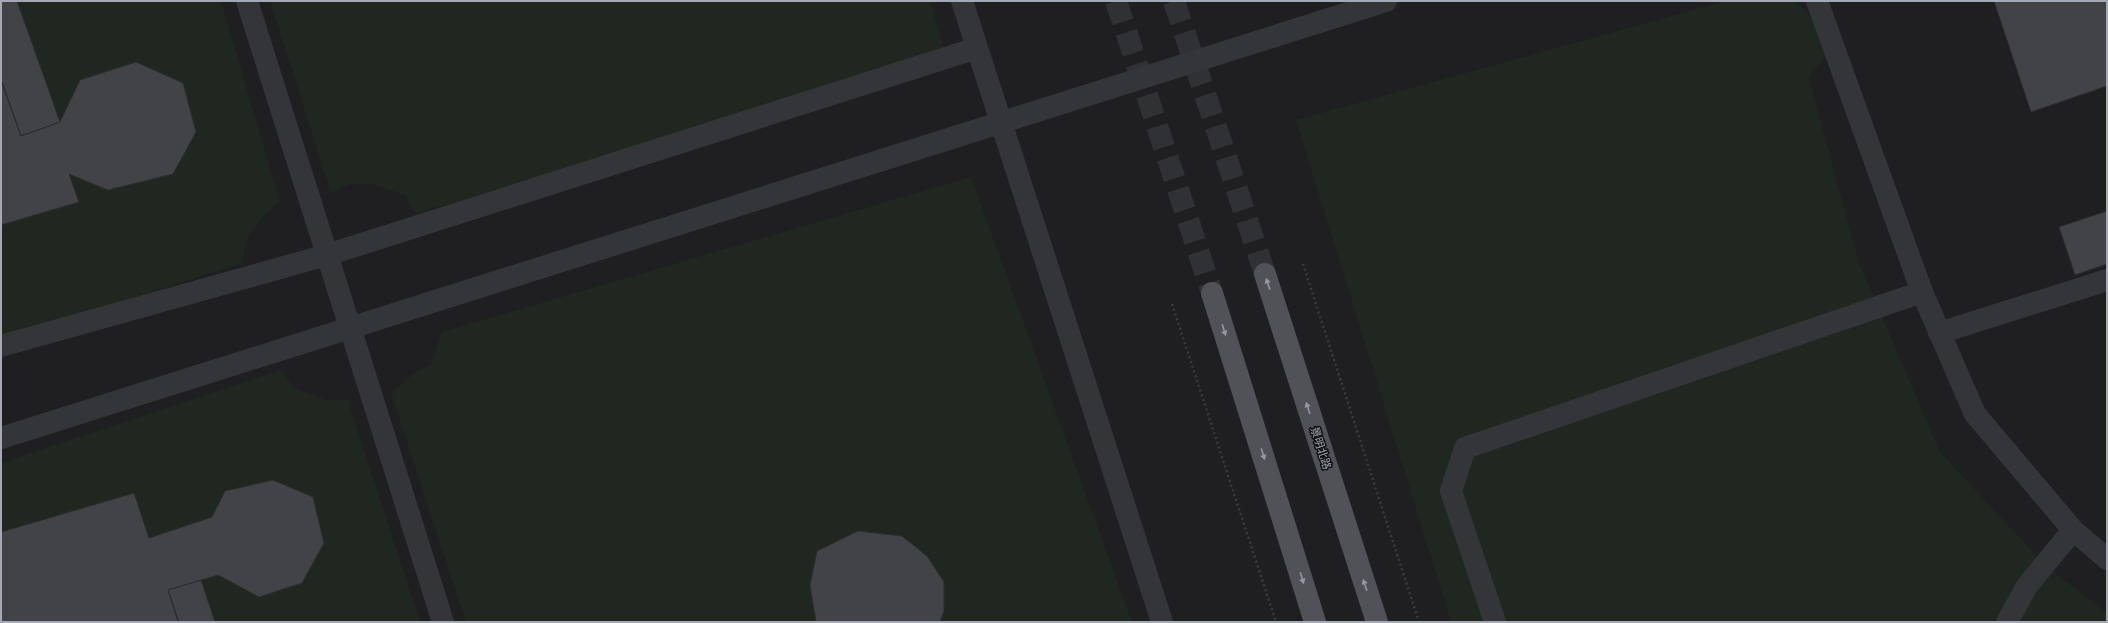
<svg xmlns="http://www.w3.org/2000/svg" width="2108" height="623" font-family="'DejaVu Sans','Noto Sans SC',sans-serif">
  <style>
    .built { fill: #1f1f21 }
    .green { fill: #1f2720 }
    .building { fill: #424347; stroke: #2d2d30 }
    .lines { fill: none; stroke-linecap: round; stroke-linejoin: round }
    .major-tunnel { stroke: #303134; stroke-width: 22; stroke-dasharray: 22 11; stroke-linecap: butt }
    .path { stroke: #3a3b40; stroke-width: 2.5; stroke-dasharray: 2 3; stroke-linecap: butt }
    .minor { stroke: #343539; stroke-width: 22 }
    .major { stroke: #505258; stroke-width: 22 }
    .oneway { fill: #9398a2 }
    .labels { text-anchor: middle; stroke-width: 3; stroke-linejoin: round; paint-order: stroke }
    .street-label { font-size: 11px; fill: #a4a9b4; stroke: #0e0e0f }
  </style>
  <rect width="100%" height="100%" fill="#131314"/>
  <path class="built" d="M 1,1 L 2107,1 L 2107,622 L 1,622 Z"/>
  <path class="green" d="M 1,1 L 221,1 L 280,202 C 256,221 246,231 242,263 L 1,340 Z
    M 270,1 L 930,1 L 948,64 L 415,213 L 405,195 L 373,184 L 351,184 L 331,193 Z
    M 1726,1 L 1796,1 L 1834,45 L 1809,78 L 1859,263 L 1940,452 L 2046,566 L 2107,613 L 2107,622 L 1451,622 L 1296,120 Z
    M 971,177 L 1132,622 L 466,622 L 391,393 L 413,374 L 431,365 L 442,332 Z
    M 281,370 L 294,388 L 326,400 L 348,400 L 420,622 L 1,622 L 1,463 Z"/>
  <path class="building" d="M 1,1 L 17,1 L 60,122 L 21,136 L 1,79 Z
    M 1994,1 L 2107,1 L 2107,86 L 2031,112 Z
    M 136,62 L 183,83 L 196,132 L 173,174 L 108,190 L 69,174 L 79,202 L 1,225 L 1,81 L 21,136 L 60,122 L 80,80 Z
    M 2107,211 L 2107,264 L 2075,275 L 2059,227 Z
    M 273,480 L 313,497 L 324,543 L 302,583 L 259,597 L 218,575 L 168,590 L 178,622 L 1,622 L 1,532 L 134,493 L 149,538 L 212,517 L 225,491 Z
    M 858,531 L 902,536 L 927,556 L 944,582 L 944,611 L 940,622 L 816,622 L 810,585 L 817,551 Z
    M 201,580 L 215,622 L 179,622 L 168,590 Z"/>
  <g class="lines">
    <path class="major-tunnel" d="M 1116,1 L 1212,293
      M 1174,1 L 1265,274"/>
    <path class="path" d="M 1303,264 L 1419,622
      M 1172,304 L 1276,622"/>
    <path class="minor" d="M 247,1 L 443,622
      M 962,1 L 1162,622
      M 1817,1 L 1922,292 L 1975,414 L 2073,530 L 2107,559
      M 1939,333 L 2107,280
      M 1,346 L 327,255 L 977,48
      M 1,438 L 1386,1
      M 1495,622 L 1451,491 L 1465,448 L 1922,292
      M 2007,622 L 2027,586 L 2073,530"/>
    <path class="major" d="M 1265,274 L 1377,622
      M 1212,293 L 1315,622"/>
  </g>
  <defs><path id="oneway-solid" d="M-6-.8H1V-3.2L6.5 0L1 3.2V.8H-6Z"/></defs>
  <g class="oneway">
    <use href="#oneway-solid" transform="translate(1268 284) rotate(-108)"/>
    <use href="#oneway-solid" transform="translate(1224 330) rotate(73)"/>
    <use href="#oneway-solid" transform="translate(1308 408) rotate(-108)"/>
    <use href="#oneway-solid" transform="translate(1263 454) rotate(73)"/>
    <use href="#oneway-solid" transform="translate(1302 578) rotate(73)"/>
    <use href="#oneway-solid" transform="translate(1365 585) rotate(-108)"/>
  </g>
  <g class="labels">
    <g class="street-label">
      <text transform="translate(1321 448) rotate(72)" y="4">景明北路</text>
    </g>
  </g>
  <rect width="2108" height="623" fill="none" stroke="#a4a9b4" stroke-width="4"/>
</svg>
